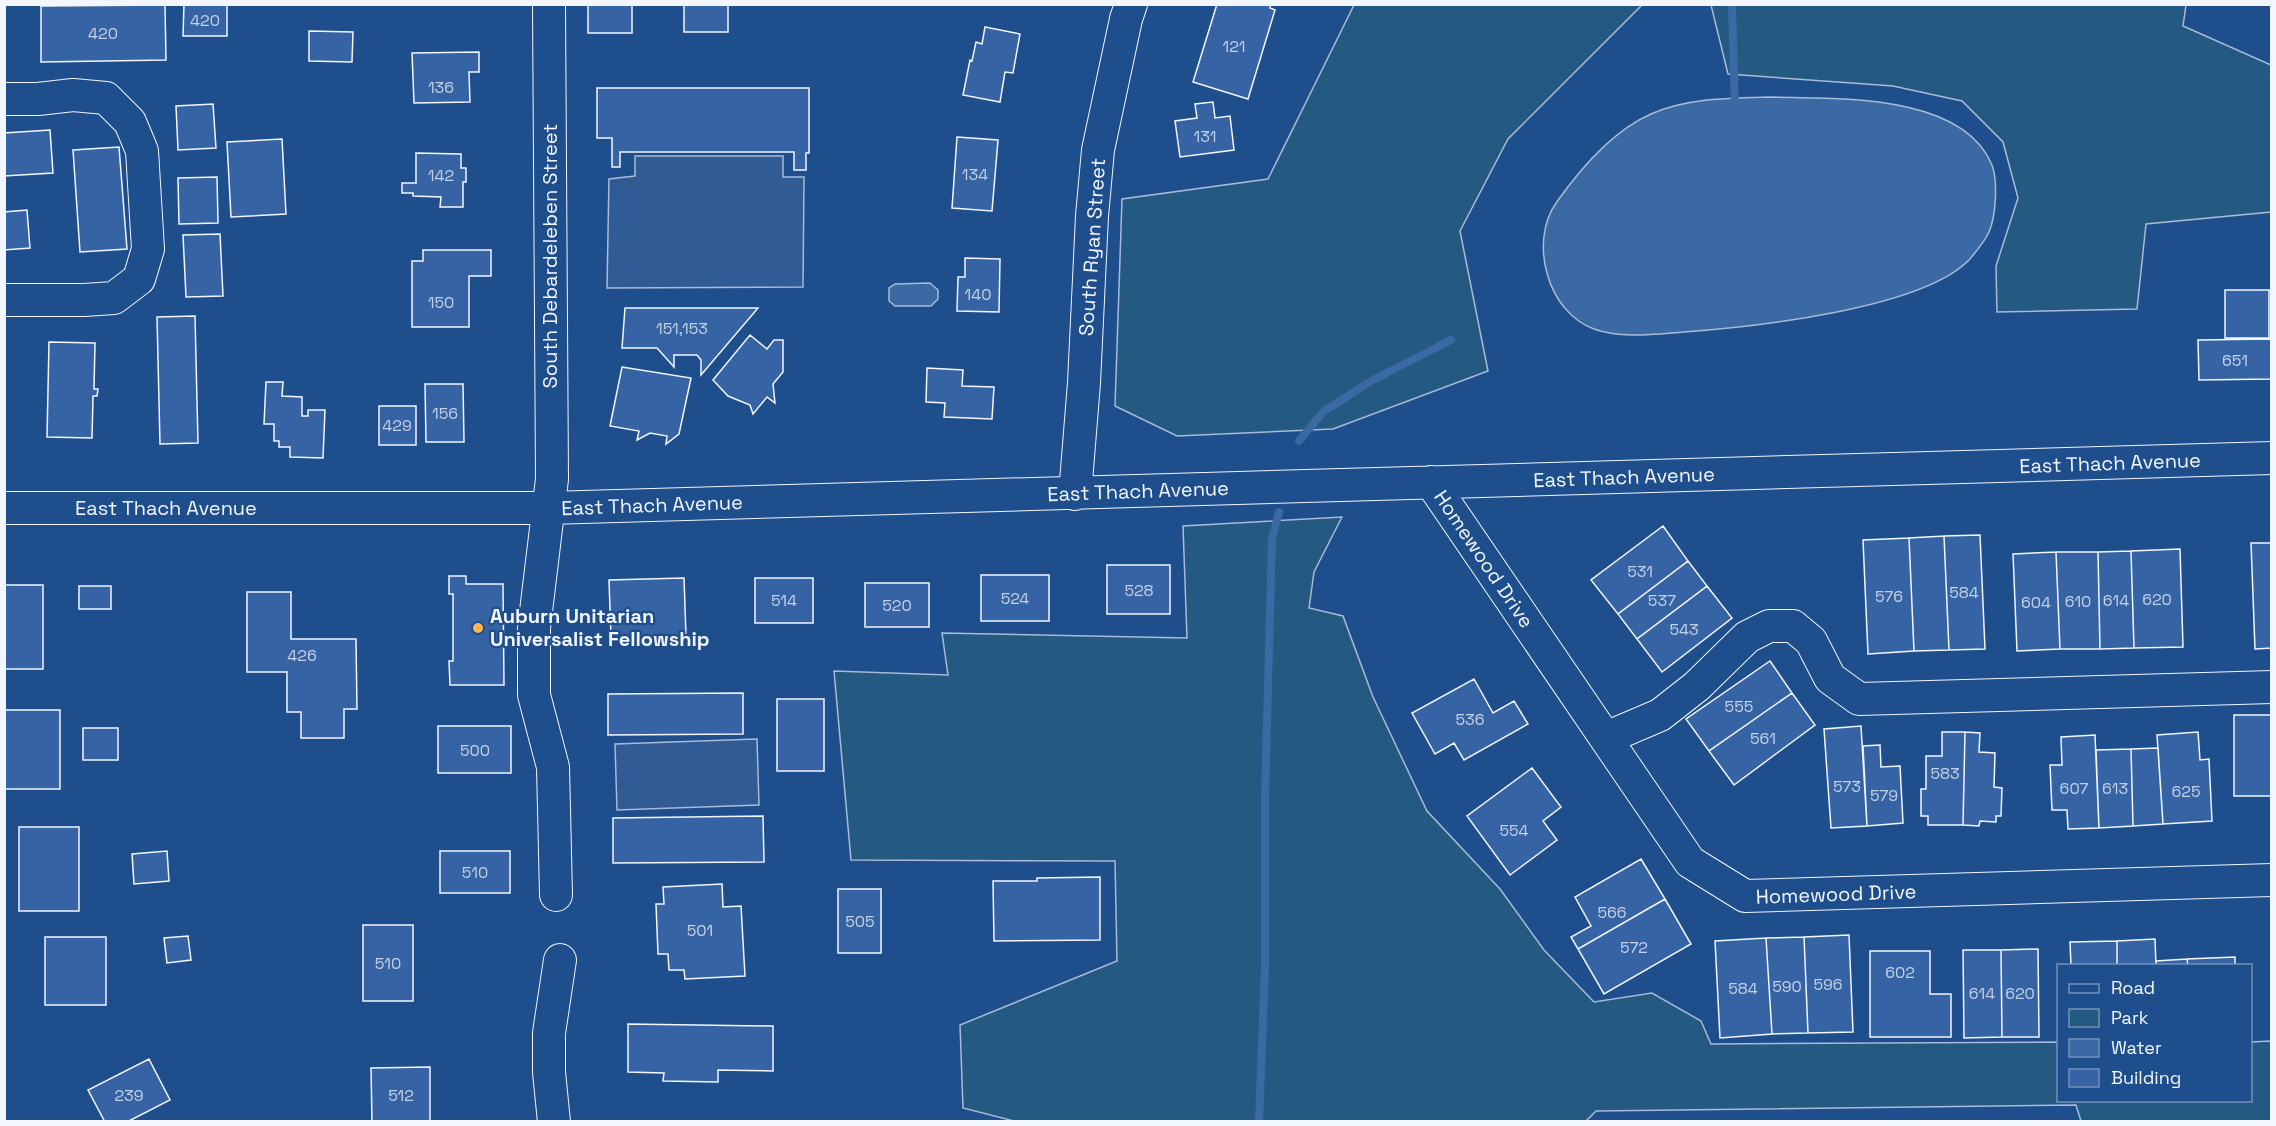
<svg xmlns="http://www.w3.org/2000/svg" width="2276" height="1126" font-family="'Space Grotesk',sans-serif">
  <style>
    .green { fill: #245a82; stroke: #a8bbd7; stroke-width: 1.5 }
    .parking { fill: #305b95; stroke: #a8bbd7; stroke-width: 1.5 }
    .water { fill: #3b69a3; stroke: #a8bbd7; stroke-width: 1.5 }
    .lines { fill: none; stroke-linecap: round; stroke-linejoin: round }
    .stream { stroke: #3b69a3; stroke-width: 8 }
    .building { fill: #3563a3; stroke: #f2f6ff; stroke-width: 1.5 }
    .minor-casing { stroke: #f2f6ff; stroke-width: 34 }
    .minor { stroke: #1f4e8c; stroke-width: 32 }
    .poi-dot { fill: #ffb74d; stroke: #1f4e8c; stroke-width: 2 }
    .labels { text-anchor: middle; stroke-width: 4.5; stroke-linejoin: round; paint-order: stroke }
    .number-label { font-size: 16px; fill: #c3d1e8 }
    .street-label { font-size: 20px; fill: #f2f6ff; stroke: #1f4e8c }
    .poi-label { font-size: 20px; font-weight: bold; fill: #f2f6ff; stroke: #1f4e8c; text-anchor: start }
  </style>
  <rect width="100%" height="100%" fill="#1f4e8c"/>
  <path class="green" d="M 1354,5 L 1642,5 L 1508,139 L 1460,231 L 1488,371 L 1333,429 L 1177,436 L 1115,406 L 1122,199 L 1268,179 Z
    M 1711,5 L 2186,5 L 2183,26 L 2271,65 L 2271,212 L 2146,224 L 2137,309 L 1997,312 L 1996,266 L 2018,198 L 2003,142 L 1962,101 L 1893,86 L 1728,74 Z
    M 1342,517 L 1314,572 L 1309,608 L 1343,616 L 1373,697 L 1427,811 L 1500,889 L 1544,950 L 1594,1002 L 1652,993 L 1701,1021 L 1711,1044 L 2058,1042 L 2058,1100 L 2250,1100 L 2251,1042 L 2271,1041 L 2271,1121 L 2081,1121 L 2076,1105 L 1596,1111 L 1585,1122 L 1018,1122 L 963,1108 L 960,1025 L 1117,961 L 1115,861 L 851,860 L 834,671 L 948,675 L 942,633 L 1187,638 L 1183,526 Z"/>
  <path class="parking" d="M 635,156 L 783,156 L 783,177 L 804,177 L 803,287 L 607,288 L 609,179 L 635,176 Z
    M 757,739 L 759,805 L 617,810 L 615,744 Z"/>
  <path class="water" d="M 1769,97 C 1834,99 1962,92 1992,165 C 1998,181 1996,216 1989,232 C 1985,241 1975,253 1969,260 C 1921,309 1753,327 1684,332 C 1656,334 1621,339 1594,329 C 1547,312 1529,242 1556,203 C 1580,169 1612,131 1651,114 C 1687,98 1730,98 1769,97 Z
    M 930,283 L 938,290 L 938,299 L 931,306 L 895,306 L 889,301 L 889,288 L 895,284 Z"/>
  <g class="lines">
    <path class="stream" d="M 1732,4 L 1735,109
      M 1299,441 L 1323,412 L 1371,381 L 1451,340
      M 1259,1122 L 1265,967 L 1265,796 L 1272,539 L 1279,512"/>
  </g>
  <path class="building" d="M 184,4 L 227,4 L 227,36 L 183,36 Z
    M 588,4 L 632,4 L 632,33 L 588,33 Z
    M 684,4 L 728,4 L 728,32 L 684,32 Z
    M 1217,4 L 1271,4 L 1270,8 L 1275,10 L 1248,99 L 1193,82 Z
    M 165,5 L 166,60 L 41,62 L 41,6 Z
    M 985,27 L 1020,34 L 1013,73 L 1005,72 L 1000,102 L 963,95 L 970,60 L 972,61 L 976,42 L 982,44 Z
    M 309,31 L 353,32 L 352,62 L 309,61 Z
    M 479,52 L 479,72 L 469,72 L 470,102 L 414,103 L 412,53 Z
    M 597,88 L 809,88 L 809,153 L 806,153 L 806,170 L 794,170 L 794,152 L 620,152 L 620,167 L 612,167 L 612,138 L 597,138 Z
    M 1213,102 L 1215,118 L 1230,116 L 1234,150 L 1180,157 L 1175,121 L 1197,118 L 1195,104 Z
    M 213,104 L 216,148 L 178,150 L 176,106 Z
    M 50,130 L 53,173 L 4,176 L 4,133 Z
    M 957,137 L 998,140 L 992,211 L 952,208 Z
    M 282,139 L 286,214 L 231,217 L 227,142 Z
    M 119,147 L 127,249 L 80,252 L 73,150 Z
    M 416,153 L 461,154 L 461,168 L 466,168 L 466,182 L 463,182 L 463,207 L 440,207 L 441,197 L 413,196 L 413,193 L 402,193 L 402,183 L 416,183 Z
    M 217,177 L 218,223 L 179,224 L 178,178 Z
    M 27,210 L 30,248 L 4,250 L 4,212 Z
    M 220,234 L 223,296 L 186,297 L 183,235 Z
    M 423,250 L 491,250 L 491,276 L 469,276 L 469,327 L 412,327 L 412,261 L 423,261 Z
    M 965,258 L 1000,259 L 999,312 L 957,311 L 958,277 L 965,277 Z
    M 2225,290 L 2269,290 L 2269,338 L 2225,338 Z
    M 625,308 L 758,308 L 701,375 L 701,360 L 697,355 L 674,355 L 674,367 L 657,348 L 622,348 Z
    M 195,316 L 198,443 L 160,444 L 157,317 Z
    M 750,335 L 767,349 L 774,340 L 783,340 L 783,372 L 773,384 L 775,403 L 767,397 L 753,414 L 750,405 L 728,396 L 713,380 Z
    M 2272,339 L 2272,379 L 2199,380 L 2198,340 Z
    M 49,342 L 95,343 L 94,389 L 98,389 L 97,396 L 93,396 L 92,438 L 47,437 Z
    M 622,367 L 691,378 L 679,434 L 666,444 L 667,436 L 650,433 L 637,440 L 639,431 L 610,426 Z
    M 927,368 L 963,370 L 962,386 L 994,387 L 992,419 L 944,417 L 945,403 L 926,402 Z
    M 266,382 L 283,382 L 282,396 L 302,397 L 302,416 L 308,416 L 308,410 L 325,410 L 323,458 L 290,457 L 290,447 L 279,447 L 279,441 L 274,441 L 274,424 L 264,424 Z
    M 425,384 L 463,384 L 464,442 L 426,442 Z
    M 379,406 L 416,406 L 416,445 L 379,445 Z
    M 1663,526 L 1688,561 L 1618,614 L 1591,580 Z
    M 1980,535 L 1985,649 L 1949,650 L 1944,536 Z
    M 1944,536 L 1949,650 L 1914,651 L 1909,538 Z
    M 1909,538 L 1914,651 L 1868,654 L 1863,540 Z
    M 2251,543 L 2272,543 L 2272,648 L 2255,649 Z
    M 2180,549 L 2183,647 L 2134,648 L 2131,551 Z
    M 2131,551 L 2134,648 L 2100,649 L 2098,552 Z
    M 2056,552 L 2060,649 L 2017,651 L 2013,554 Z
    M 2056,552 L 2098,552 L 2100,649 L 2060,649 Z
    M 1688,561 L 1707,586 L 1637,639 L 1618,614 Z
    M 1107,565 L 1170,565 L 1170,614 L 1107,614 Z
    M 981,575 L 1049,575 L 1049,621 L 981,621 Z
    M 449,576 L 466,576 L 466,584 L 503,584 L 504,685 L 450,685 L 449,661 L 453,661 L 453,594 L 449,594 Z
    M 684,578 L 686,636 L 611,638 L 609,580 Z
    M 755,578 L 813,578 L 813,623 L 755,623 Z
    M 865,583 L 929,583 L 929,627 L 865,627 Z
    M 4,585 L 43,585 L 43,669 L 4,669 Z
    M 79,586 L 111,586 L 111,609 L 79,609 Z
    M 1707,586 L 1732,618 L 1662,672 L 1637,639 Z
    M 247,592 L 291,592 L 291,639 L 356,639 L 357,709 L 344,709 L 344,738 L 301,738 L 301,712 L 287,712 L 287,672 L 247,672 Z
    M 1770,661 L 1792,693 L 1709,751 L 1686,719 Z
    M 1474,679 L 1493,713 L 1514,701 L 1528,724 L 1464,760 L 1454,743 L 1435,754 L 1412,713 Z
    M 743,693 L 743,734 L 608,735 L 608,694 Z
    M 1792,693 L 1815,725 L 1734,785 L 1709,751 Z
    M 777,699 L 824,699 L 824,771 L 777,771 Z
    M 4,710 L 60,710 L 60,789 L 4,789 Z
    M 2234,715 L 2272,715 L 2272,796 L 2234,796 Z
    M 438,726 L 511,726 L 511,773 L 438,773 Z
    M 1861,726 L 1867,826 L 1831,828 L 1824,729 Z
    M 83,728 L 118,728 L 118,760 L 83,760 Z
    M 1942,732 L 1965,732 L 1963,825 L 1928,825 L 1928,816 L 1921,816 L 1921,789 L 1926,789 L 1926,756 L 1942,756 Z
    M 1965,732 L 1980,733 L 1979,752 L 1995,753 L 1994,787 L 2002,788 L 2001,816 L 1996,816 L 1996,822 L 1980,821 L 1979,826 L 1963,825 Z
    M 2198,732 L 2200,760 L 2209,759 L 2212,821 L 2163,824 L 2157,735 Z
    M 2095,735 L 2099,828 L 2068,829 L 2067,810 L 2052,810 L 2050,765 L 2062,765 L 2061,737 Z
    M 1880,745 L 1881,767 L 1900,766 L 1903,823 L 1867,826 L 1863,746 Z
    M 2158,748 L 2163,824 L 2133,826 L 2131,749 Z
    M 2131,749 L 2133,826 L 2099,828 L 2096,750 Z
    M 1532,768 L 1561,807 L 1543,821 L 1557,840 L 1510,875 L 1467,816 Z
    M 763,816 L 764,862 L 613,863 L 613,818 Z
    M 19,827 L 79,827 L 79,911 L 19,911 Z
    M 167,851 L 169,881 L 134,884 L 132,854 Z
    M 440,851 L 510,851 L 510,893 L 440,893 Z
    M 1641,859 L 1665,899 L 1578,949 L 1571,937 L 1591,926 L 1575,897 Z
    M 1100,877 L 1100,940 L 994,941 L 993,881 L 1037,881 L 1037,878 Z
    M 722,884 L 723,907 L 741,906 L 745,976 L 685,979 L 684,970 L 669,970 L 668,954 L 658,954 L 656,904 L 664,904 L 663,887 Z
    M 838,889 L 881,889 L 881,953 L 838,953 Z
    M 1665,899 L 1691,944 L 1604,994 L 1578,949 Z
    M 363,925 L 413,925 L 413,1001 L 363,1001 Z
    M 1849,935 L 1853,1032 L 1808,1033 L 1804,937 Z
    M 188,936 L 191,960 L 167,963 L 164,938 Z
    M 45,937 L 106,937 L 106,1005 L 45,1005 Z
    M 1804,937 L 1808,1033 L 1772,1034 L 1766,938 Z
    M 1766,938 L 1772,1034 L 1720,1038 L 1715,941 Z
    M 2155,939 L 2156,966 L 2117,966 L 2117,941 Z
    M 2117,941 L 2117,966 L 2071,966 L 2070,942 Z
    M 2038,949 L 2039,1037 L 2002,1037 L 2001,950 Z
    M 1963,950 L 2001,950 L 2002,1037 L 1964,1038 Z
    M 1870,951 L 1930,951 L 1930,994 L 1951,994 L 1951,1037 L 1870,1037 Z
    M 2235,957 L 2235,966 L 2188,966 L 2187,959 Z
    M 2187,959 L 2188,966 L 2156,966 L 2156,961 Z
    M 628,1024 L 773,1026 L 773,1071 L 718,1070 L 718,1082 L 663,1081 L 664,1073 L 628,1072 Z
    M 149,1059 L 170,1100 L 127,1122 L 105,1122 L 88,1090 Z
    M 430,1067 L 430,1122 L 372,1122 L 371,1068 Z"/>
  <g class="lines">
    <g class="minor-casing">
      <path id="minor" d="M 549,4 L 552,479 L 534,628 L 534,695 L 553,767 L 556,895
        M 4,99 L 38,99 L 73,95 L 106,98 L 130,122 L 142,151 L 148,249 L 139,279 L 114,298 L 84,300 L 4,300
        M 1431,482 L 1690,862 L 1745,896 L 2272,880
        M 1075,494 L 1084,383 L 1092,216 L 1098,150 L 1126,19 L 1131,4
        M 4,508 L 548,508 L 2272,458
        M 1606,738 L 1660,715 L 1697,686 L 1747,637 L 1769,626 L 1793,626 L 1811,641 L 1830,678 L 1859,699 L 2272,687
        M 554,1122 L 549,1072 L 549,1033 L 560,960"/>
    </g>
    <use href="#minor" class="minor"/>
  </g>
  <circle class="poi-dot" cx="478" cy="628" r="6"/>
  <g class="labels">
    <g class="number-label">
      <text x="205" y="26">420</text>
      <text x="103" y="39">420</text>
      <text x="1234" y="52">121</text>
      <text x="441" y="93">136</text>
      <text x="1205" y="142">131</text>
      <text x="975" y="180">134</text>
      <text x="441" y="181">142</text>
      <text x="978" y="300">140</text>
      <text x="441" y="308">150</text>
      <text x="682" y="334">151,153</text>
      <text x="2235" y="366">651</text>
      <text x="445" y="419">156</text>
      <text x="397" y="431">429</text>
      <text x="1640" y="577">531</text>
      <text x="1139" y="596">528</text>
      <text x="1964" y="598">584</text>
      <text x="1889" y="602">576</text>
      <text x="1015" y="604">524</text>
      <text x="2157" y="605">620</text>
      <text x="784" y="606">514</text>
      <text x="1662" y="606">537</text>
      <text x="2116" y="606">614</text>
      <text x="2078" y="607">610</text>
      <text x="2036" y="608">604</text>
      <text x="897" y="611">520</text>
      <text x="1684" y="635">543</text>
      <text x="302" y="661">426</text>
      <text x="1739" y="712">555</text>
      <text x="1470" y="725">536</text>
      <text x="1763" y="744">561</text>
      <text x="475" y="756">500</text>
      <text x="1945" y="779">583</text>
      <text x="1847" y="792">573</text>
      <text x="2074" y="794">607</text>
      <text x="2115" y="794">613</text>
      <text x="2186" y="797">625</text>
      <text x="1884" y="801">579</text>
      <text x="1514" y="836">554</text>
      <text x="475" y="878">510</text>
      <text x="1612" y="918">566</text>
      <text x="860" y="927">505</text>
      <text x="700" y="936">501</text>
      <text x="1634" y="953">572</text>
      <text x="388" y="969">510</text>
      <text x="1900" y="978">602</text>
      <text x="1828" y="990">596</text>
      <text x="1787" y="992">590</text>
      <text x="1743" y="994">584</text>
      <text x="1982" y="999">614</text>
      <text x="2020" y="999">620</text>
      <text x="129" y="1101">239</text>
      <text x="401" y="1101">512</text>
    </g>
    <g class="street-label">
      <text transform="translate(1092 247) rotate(-86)" y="7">South Ryan Street</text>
      <text transform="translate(550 256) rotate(-90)" y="7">South Debardeleben Street</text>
      <text transform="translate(2110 463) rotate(-2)" y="7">East Thach Avenue</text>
      <text transform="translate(1624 477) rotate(-2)" y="7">East Thach Avenue</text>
      <text transform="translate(1138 491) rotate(-2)" y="7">East Thach Avenue</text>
      <text transform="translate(652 505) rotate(-2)" y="7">East Thach Avenue</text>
      <text x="166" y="515">East Thach Avenue</text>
      <text transform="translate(1484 559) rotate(56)" y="7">Homewood Drive</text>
      <text transform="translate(1836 894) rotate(-2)" y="7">Homewood Drive</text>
    </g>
    <g class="poi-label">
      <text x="490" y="623">Auburn Unitarian<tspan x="490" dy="23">Universalist Fellowship</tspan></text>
    </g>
  </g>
  <rect width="2276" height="1126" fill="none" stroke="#f2f6ff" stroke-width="12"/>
  <rect x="2057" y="964" width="195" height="138" fill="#1f4e8c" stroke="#7391ba" stroke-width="1.5"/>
  <rect x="2069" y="984" width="30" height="9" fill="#1f4e8c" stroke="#7391ba" stroke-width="1.5"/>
  <text x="2111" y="994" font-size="18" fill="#f2f6ff">Road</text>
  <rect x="2069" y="1009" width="30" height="18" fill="#245a82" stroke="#7391ba" stroke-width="1.5"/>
  <text x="2111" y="1024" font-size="18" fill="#f2f6ff">Park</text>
  <rect x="2069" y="1039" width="30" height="18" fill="#3b69a3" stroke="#7391ba" stroke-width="1.5"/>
  <text x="2111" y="1054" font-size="18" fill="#f2f6ff">Water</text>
  <rect x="2069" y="1069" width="30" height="18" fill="#3563a3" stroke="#7391ba" stroke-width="1.5"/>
  <text x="2111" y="1084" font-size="18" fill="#f2f6ff">Building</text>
</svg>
